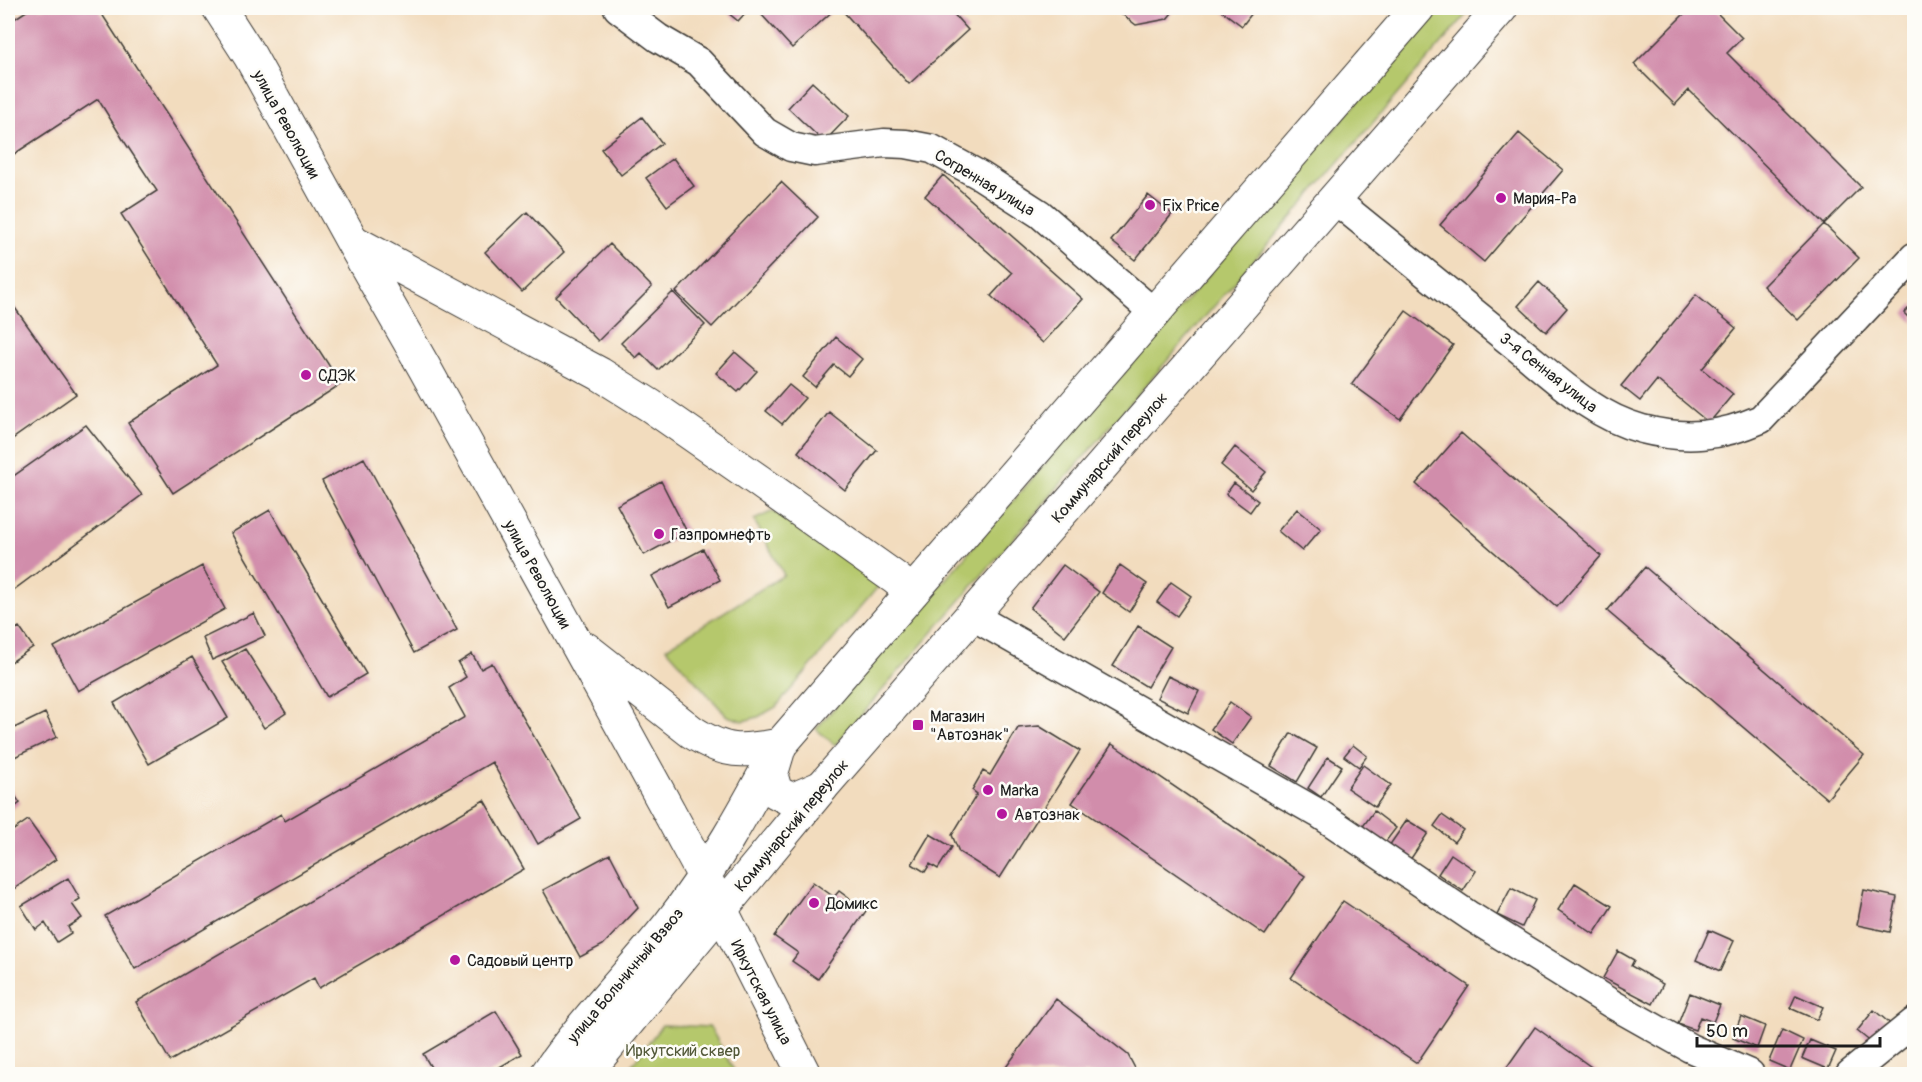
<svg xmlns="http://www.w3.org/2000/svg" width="1922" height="1082" font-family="Pangolin,sans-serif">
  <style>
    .green { fill: #b5c86c; stroke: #687244; stroke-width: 1.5 }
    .building { fill: #d18dab }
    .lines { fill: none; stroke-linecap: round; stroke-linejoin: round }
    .street-casing { stroke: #3c3934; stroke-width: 31 }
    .secondary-casing { stroke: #3c3934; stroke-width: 35 }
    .primary-casing { stroke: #3c3934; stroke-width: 35 }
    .street { stroke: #fff; stroke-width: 28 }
    .secondary { stroke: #fff; stroke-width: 33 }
    .primary { stroke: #fff; stroke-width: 33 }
    .poi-dot { fill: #b5179e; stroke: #fdfcf7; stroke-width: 2 }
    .labels { text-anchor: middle; stroke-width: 5; stroke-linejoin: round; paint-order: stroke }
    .street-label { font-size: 16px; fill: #1c1c1c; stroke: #fdfcf7 }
    .poi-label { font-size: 16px; fill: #1c1c1c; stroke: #fdfcf7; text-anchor: start }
    .park-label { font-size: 16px; fill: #525838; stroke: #fdfcf7 }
  </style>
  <rect width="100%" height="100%" fill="#fdfcf7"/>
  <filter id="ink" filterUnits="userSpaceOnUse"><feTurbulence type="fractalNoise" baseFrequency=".0167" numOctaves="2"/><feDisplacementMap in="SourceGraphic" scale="12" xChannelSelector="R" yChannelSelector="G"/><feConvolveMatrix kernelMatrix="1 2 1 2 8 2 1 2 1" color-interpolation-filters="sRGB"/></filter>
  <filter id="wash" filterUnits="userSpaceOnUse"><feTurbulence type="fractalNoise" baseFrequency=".008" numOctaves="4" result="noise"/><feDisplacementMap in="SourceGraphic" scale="24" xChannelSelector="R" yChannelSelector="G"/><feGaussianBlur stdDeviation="1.35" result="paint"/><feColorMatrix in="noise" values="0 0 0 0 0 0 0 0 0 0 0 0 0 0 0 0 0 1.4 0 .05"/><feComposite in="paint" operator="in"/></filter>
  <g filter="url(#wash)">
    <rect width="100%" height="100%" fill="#f2dcbe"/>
    <path class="green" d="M 1439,8 L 1472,8 L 835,745 L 816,729 Z
      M 771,512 L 789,515 L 883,581 L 776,707 L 758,717 L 743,721 L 727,716 L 666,648 L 784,575 L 754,520 Z
      M 662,1025 L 710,1027 L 736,1074 L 625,1074 Z"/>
    <g id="blocks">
      <path class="building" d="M 31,8 L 98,8 L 341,384 L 173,493 L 128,423 L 217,365 L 121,214 L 157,191 L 124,141 L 98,99 L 8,158 L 8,23 Z
        M 722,8 L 750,8 L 738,21 Z
        M 768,8 L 836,8 L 792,48 L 761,14 Z
        M 840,8 L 952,8 L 950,10 L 968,30 L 909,84 Z
        M 1114,8 L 1176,8 L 1167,19 L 1136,25 Z
        M 1218,8 L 1256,8 L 1242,26 Z
        M 1690,8 L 1712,8 L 1742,38 L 1727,53 L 1861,187 L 1824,224 L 1689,90 L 1675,105 L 1634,64 Z
        M 812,82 L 849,116 L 824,142 L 788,108 Z
        M 642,117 L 662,143 L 621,175 L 601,149 Z
        M 1519,133 L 1563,170 L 1484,262 L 1440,225 Z
        M 673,158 L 694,186 L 667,206 L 646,178 Z
        M 943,175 L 1083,299 L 1043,343 L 991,296 L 1012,273 L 925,196 Z
        M 781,182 L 818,217 L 712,327 L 676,292 Z
        M 1148,195 L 1172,214 L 1135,260 L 1111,241 Z
        M 527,212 L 564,252 L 522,292 L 485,252 Z
        M 1824,224 L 1859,258 L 1798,320 L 1763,286 Z
        M 610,244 L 652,287 L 598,341 L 556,297 Z
        M 1539,282 L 1567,308 L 1546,332 L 1518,306 Z
        M 673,292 L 705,325 L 658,370 L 641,353 L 636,358 L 621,343 Z
        M 1696,295 L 1736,328 L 1702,369 L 1733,394 L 1709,423 L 1657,380 L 1640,401 L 1621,386 Z
        M 8,298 L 76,394 L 8,442 Z
        M 1914,303 L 1914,323 L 1904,313 Z
        M 1406,311 L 1453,345 L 1400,419 L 1352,384 Z
        M 836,337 L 862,359 L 848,376 L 834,365 L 815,387 L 803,377 Z
        M 735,352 L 757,371 L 738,392 L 716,373 Z
        M 789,385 L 805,398 L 782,424 L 766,411 Z
        M 829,412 L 877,450 L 845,490 L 798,452 Z
        M 86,425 L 142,495 L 8,594 L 8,480 Z
        M 1461,433 L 1601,556 L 1557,607 L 1416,484 Z
        M 1235,447 L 1266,472 L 1251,490 L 1221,465 Z
        M 364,458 L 457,630 L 414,653 L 322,481 Z
        M 661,481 L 687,532 L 644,555 L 617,505 Z
        M 1234,483 L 1258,501 L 1250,512 L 1226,494 Z
        M 1297,509 L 1321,529 L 1302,551 L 1278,531 Z
        M 270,510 L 366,674 L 327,697 L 231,533 Z
        M 703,549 L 720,580 L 669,607 L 652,576 Z
        M 1063,565 L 1099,592 L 1065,636 L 1030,608 Z
        M 1120,565 L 1147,584 L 1129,612 L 1102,593 Z
        M 202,566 L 225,609 L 78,691 L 54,647 Z
        M 1645,567 L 1864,755 L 1827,799 L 1607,611 Z
        M 1171,582 L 1191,596 L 1177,616 L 1157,602 Z
        M 254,613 L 265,636 L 212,660 L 203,638 Z
        M 1138,626 L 1171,647 L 1147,687 L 1113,666 Z
        M 19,627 L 33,647 L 8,664 L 8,634 Z
        M 245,649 L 286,713 L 264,728 L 222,662 Z
        M 472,654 L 481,669 L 492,663 L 581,819 L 538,844 L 492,762 L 135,969 L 105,916 L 281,814 L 285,821 L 465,717 L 449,688 L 466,677 L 458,663 Z
        M 192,657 L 228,718 L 149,764 L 114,703 Z
        M 1168,676 L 1199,691 L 1188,713 L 1157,698 Z
        M 1230,702 L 1251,717 L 1232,744 L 1211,729 Z
        M 45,713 L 57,737 L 8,760 L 8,731 Z
        M 1039,726 L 1080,751 L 1000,878 L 959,852 L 952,835 L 977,794 L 972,790 L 983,771 L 990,775 L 1018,728 Z
        M 1291,733 L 1317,748 L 1297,782 L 1271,766 Z
        M 1112,744 L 1305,876 L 1265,935 L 1072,803 Z
        M 1353,745 L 1367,756 L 1359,767 L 1344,756 Z
        M 1328,757 L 1342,766 L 1321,797 L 1308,788 Z
        M 1363,765 L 1391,785 L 1375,807 L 1347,788 Z
        M 8,785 L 20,803 L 8,812 Z
        M 484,800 L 524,869 L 319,988 L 314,978 L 170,1061 L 136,1002 Z
        M 1374,811 L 1396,828 L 1383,845 L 1361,829 Z
        M 1442,815 L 1463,830 L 1454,842 L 1434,826 Z
        M 28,820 L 56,859 L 8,893 L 8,834 Z
        M 1407,820 L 1428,833 L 1410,860 L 1389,846 Z
        M 930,834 L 952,847 L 938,869 L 930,864 L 925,872 L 912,864 Z
        M 610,854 L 638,908 L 603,945 L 580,957 L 543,890 Z
        M 1451,854 L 1476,871 L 1463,891 L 1438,874 Z
        M 68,878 L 80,899 L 72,904 L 82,918 L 68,927 L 71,933 L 57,942 L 45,923 L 36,930 L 21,906 Z
        M 813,882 L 834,897 L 839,891 L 866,911 L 818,979 L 792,961 L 798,953 L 774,936 Z
        M 1575,883 L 1612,906 L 1594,934 L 1558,910 Z
        M 1511,888 L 1535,900 L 1522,927 L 1497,915 Z
        M 1864,890 L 1897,897 L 1890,932 L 1857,925 Z
        M 1343,901 L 1469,986 L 1417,1063 L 1291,978 Z
        M 1709,930 L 1734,941 L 1720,971 L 1696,960 Z
        M 1618,951 L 1634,960 L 1631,966 L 1663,984 L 1653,1004 L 1603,978 Z
        M 1690,993 L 1720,1005 L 1713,1022 L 1700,1017 L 1695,1030 L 1678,1024 Z
        M 1796,995 L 1823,1007 L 1817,1020 L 1790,1008 Z
        M 1056,999 L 1128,1055 L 1138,1074 L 1001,1074 Z
        M 1874,1010 L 1893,1026 L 1877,1047 L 1857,1031 Z
        M 496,1011 L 522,1054 L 488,1074 L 435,1074 L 423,1054 Z
        M 1741,1016 L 1765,1026 L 1757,1048 L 1733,1038 Z
        M 1535,1027 L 1601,1074 L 1502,1074 Z
        M 1782,1030 L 1803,1040 L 1790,1070 L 1769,1061 Z
        M 1810,1040 L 1836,1051 L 1828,1069 L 1802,1058 Z"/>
    </g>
  </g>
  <g filter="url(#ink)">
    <use href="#blocks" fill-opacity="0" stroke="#3c3934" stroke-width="1.5"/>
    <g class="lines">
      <g class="street-casing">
        <path id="street" d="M 618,8 L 658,38 L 699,62 L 765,132 L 791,147 L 815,152 L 884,143 L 906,144 L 932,149 L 981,176 L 1040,214 L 1153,312
          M 1334,199 C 1394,247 1454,297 1514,345 C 1553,376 1592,416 1642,429 C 1685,440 1720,437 1761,419 L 1914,257
          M 971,615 L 1318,813 L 1470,916 L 1612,1004 L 1690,1048 L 1750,1074
          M 1850,1074 L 1914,1022"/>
      </g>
      <g class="secondary-casing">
        <path id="secondary" d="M 219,8 L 250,56 L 352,241 L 424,367 L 655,786 L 704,876 L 804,1074
          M 352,241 L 600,374 L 651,406 L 759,481 L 895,578 L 912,592
          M 586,649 L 692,732 C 727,754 740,752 780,745 L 771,775 L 776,792 L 792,800 L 822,787"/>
      </g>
      <g class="primary-casing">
        <path id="primary" d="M 547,1074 C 583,1021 629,975 669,925 C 712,870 747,807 780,745 L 1418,8
          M 585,1074 L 822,787 L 1501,8"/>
      </g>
      <use href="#street" class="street"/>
      <use href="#secondary" class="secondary"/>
      <use href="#primary" class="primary"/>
    </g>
  </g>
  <g class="poi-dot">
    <circle cx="1501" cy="198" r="6"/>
    <circle cx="1150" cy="205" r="6"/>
    <circle cx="306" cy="375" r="6"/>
    <circle cx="659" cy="534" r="6"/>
    <rect x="912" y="719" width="12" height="12" rx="3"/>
    <circle cx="988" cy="790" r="6"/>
    <circle cx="1002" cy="814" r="6"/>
    <circle cx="814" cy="903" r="6"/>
    <circle cx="455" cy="960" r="6"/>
  </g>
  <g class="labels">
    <g class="street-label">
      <text transform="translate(287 124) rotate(61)" y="6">улица Революции</text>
      <text transform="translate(985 182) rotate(31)" y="6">Согренная улица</text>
      <text transform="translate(1549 372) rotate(38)" y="6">3-я Сенная улица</text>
      <text transform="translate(1109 457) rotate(-49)" y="6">Коммунарский переулок</text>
      <text transform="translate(538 574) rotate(61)" y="6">улица Революции</text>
      <text transform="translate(791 825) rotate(-50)" y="6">Коммунарский переулок</text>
      <text transform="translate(625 975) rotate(-50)" y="6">улица Больничный Взвоз</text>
      <text transform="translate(762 992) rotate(63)" y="6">Иркутская улица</text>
    </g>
    <g class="poi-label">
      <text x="1513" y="204">Мария-Ра</text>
      <text x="1162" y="211">Fix Price</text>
      <text x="318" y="381">СДЭК</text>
      <text x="671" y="540">Газпромнефть</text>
      <text x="930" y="722">Магазин<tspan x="930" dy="18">"Автознак"</tspan></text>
      <text x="1000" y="796">Marka</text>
      <text x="1014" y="820">Автознак</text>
      <text x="826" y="909">Домикс</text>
      <text x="467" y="966">Садовый центр</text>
    </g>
    <g class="park-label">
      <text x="683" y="1056">Иркутский сквер</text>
    </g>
  </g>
  <rect width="1922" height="1082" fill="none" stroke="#fdfcf7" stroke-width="30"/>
  <path d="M1697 1037v9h183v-9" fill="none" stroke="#1c1c1c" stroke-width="3"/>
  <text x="1706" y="1037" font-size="18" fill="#1c1c1c" stroke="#fdfcf7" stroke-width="4.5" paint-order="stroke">50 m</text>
</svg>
